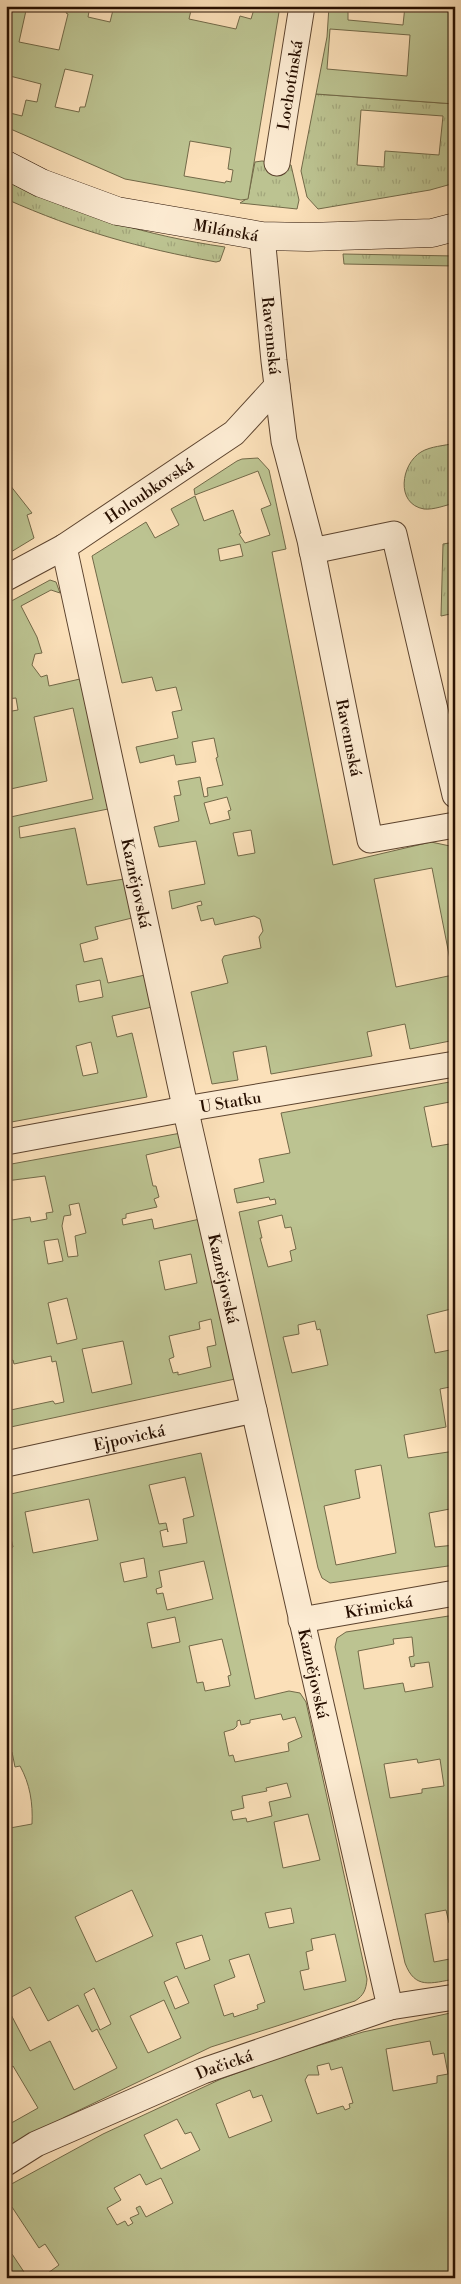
<svg xmlns="http://www.w3.org/2000/svg" width="461" height="2284" font-family="'Libre Bodoni',serif">
  <style>
    .grass { fill: url(#grass-tufts); stroke: #726948; fill-rule: evenodd }
    .garden { fill: #bcc391; stroke: #726948; fill-rule: evenodd }
    .lines { fill: none; stroke-linecap: round; stroke-linejoin: round }
    .street-casing { stroke: #5c432e; stroke-width: 27 }
    .secondary-casing { stroke: #270f00; stroke-width: 29 }
    .street { stroke: #fcebd2; stroke-width: 25 }
    .secondary { stroke: #fcebd2; stroke-width: 28 }
    .labels { text-anchor: middle; stroke-width: 4; stroke-linejoin: round; paint-order: stroke }
    .street-label { font-size: 16px; fill: #270f00; stroke: #fcebd2 }
  </style>
  <defs>
    <pattern id="grass-tufts" width="24" height="20" patternUnits="userSpaceOnUse" patternTransform="scale(1.25)"><rect width="24" height="20" fill="#bcc391"/><path d="M3 7l-1-3M5 7V3M7 7l1-3M15 17l-1-3M17 17v-4M19 17l1-3" fill="none" stroke="#a2a67b"/></pattern>
  </defs>
  <rect width="100%" height="100%" fill="#fbe0b9"/>
  <filter id="stains"><feTurbulence type="fractalNoise" baseFrequency=".004" numOctaves="4"/><feColorMatrix values="0 0 0 0 .2 0 0 0 0 .09 0 0 0 0 .02 0 0 0 .5 -.17"/></filter>
  <radialGradient id="worn" r=".72"><stop offset=".6" stop-color="#630" stop-opacity="0"/><stop offset="1" stop-color="#630" stop-opacity=".3"/></radialGradient>
  <path class="grass" d="M 316,94 L 455,104 L 455,183 L 430,190 L 318,209 L 307,197 L 301,171 ZM 361,110 L 443,116 L 439,155 L 385,151 L 384,167 L 357,165 Z
    M 262,161 L 291,165 L 299,200 L 297,209 L 240,203 L 248,198 L 255,162 Z
    M 6,181 C 76,214 148,236 225,247 L 220,261 L 216,262 C 139,248 78,231 6,199 Z
    M 343,254 L 455,256 L 455,266 L 344,264 Z
    M 455,443 L 455,503 C 446,505 434,510 424,509 C 395,504 401,464 421,452 C 431,446 444,446 455,443 Z
    M 455,542 L 455,613 L 441,616 L 443,544 Z"/>
  <path class="garden" d="M 8,6 L 27,6 L 19,42 L 59,50 L 68,14 L 66,13 L 68,6 L 90,6 L 88,17 L 110,22 L 114,6 L 192,6 L 189,19 L 236,29 L 240,16 L 251,19 L 255,6 L 280,6 L 248,199 L 241,200 L 125,179 L 6,127 L 6,112 L 22,116 L 26,100 L 37,102 L 41,84 L 6,75 L 6,15 ZM 65,69 L 93,75 L 85,107 L 80,107 L 79,112 L 55,107 ZM 190,141 L 231,148 L 228,169 L 233,170 L 231,182 L 226,181 L 225,183 L 184,176 Z
    M 329,6 L 348,6 L 348,20 L 403,25 L 405,6 L 455,6 L 455,75 L 452,76 L 455,104 L 316,94 L 327,37 ZM 330,29 L 410,35 L 407,76 L 327,69 Z
    M 258,458 L 269,470 L 286,549 L 272,552 L 333,865 L 431,842 L 450,846 L 455,873 L 455,1040 L 410,1049 L 405,1024 L 367,1032 L 372,1056 L 271,1074 L 266,1046 L 233,1052 L 238,1080 L 212,1084 L 191,992 L 228,983 L 222,960 L 224,956 L 261,948 L 259,937 L 263,931 L 260,919 L 254,916 L 215,925 L 213,918 L 201,921 L 197,906 L 202,905 L 201,901 L 172,909 L 169,891 L 205,884 L 196,841 L 159,847 L 154,827 L 179,821 L 174,796 L 181,795 L 178,781 L 200,777 L 204,797 L 208,796 L 207,788 L 223,785 L 216,758 L 218,757 L 214,738 L 192,742 L 196,762 L 176,765 L 174,755 L 140,763 L 136,747 L 178,738 L 172,712 L 182,710 L 176,687 L 156,691 L 152,677 L 122,683 L 92,556 L 146,522 L 155,538 L 179,525 L 171,509 L 195,496 L 204,521 L 233,510 L 241,533 L 239,534 L 245,543 L 270,535 L 261,509 L 271,505 L 258,471 L 195,495 L 194,489 L 237,461 L 242,459 ZM 240,544 L 243,556 L 220,561 L 218,549 ZM 227,797 L 231,810 L 228,811 L 230,819 L 210,824 L 204,803 ZM 251,830 L 255,853 L 238,856 L 233,833 ZM 432,868 L 453,975 L 396,987 L 374,879 Z
    M 6,480 L 32,513 L 27,515 L 34,538 L 6,555 Z
    M 50,580 L 56,582 L 60,593 L 51,590 L 21,606 L 37,637 L 42,653 L 35,654 L 32,665 L 41,677 L 47,675 L 49,686 L 80,679 L 108,809 L 19,827 L 20,838 L 75,828 L 87,885 L 124,879 L 132,918 L 95,927 L 98,939 L 80,944 L 84,962 L 102,958 L 108,983 L 145,975 L 152,1007 L 112,1016 L 117,1037 L 132,1033 L 147,1097 L 6,1123 L 6,818 L 93,799 L 73,708 L 34,717 L 47,781 L 6,790 L 6,712 L 18,710 L 16,698 L 6,699 L 6,604 ZM 100,980 L 103,997 L 79,1002 L 76,985 ZM 91,1042 L 98,1073 L 83,1076 L 76,1046 Z
    M 455,1081 L 455,1101 L 424,1107 L 432,1147 L 455,1143 L 455,1308 L 427,1315 L 435,1353 L 455,1349 L 455,1386 L 440,1389 L 446,1427 L 404,1435 L 408,1458 L 455,1451 L 455,1508 L 429,1513 L 435,1547 L 455,1545 L 455,1565 L 330,1583 L 322,1578 L 318,1568 L 239,1212 L 276,1204 L 275,1199 L 270,1200 L 269,1197 L 237,1203 L 234,1189 L 264,1182 L 259,1159 L 290,1153 L 281,1113 ZM 282,1215 L 285,1228 L 291,1227 L 296,1249 L 290,1251 L 292,1261 L 268,1267 L 260,1238 L 262,1238 L 258,1221 ZM 315,1321 L 317,1330 L 320,1329 L 328,1365 L 292,1373 L 283,1337 L 299,1334 L 298,1325 ZM 381,1465 L 396,1553 L 336,1565 L 324,1506 L 360,1498 L 355,1470 Z
    M 181,1133 L 185,1151 L 180,1147 L 146,1155 L 153,1186 L 156,1186 L 159,1197 L 154,1199 L 157,1207 L 126,1214 L 126,1218 L 122,1219 L 123,1225 L 152,1219 L 154,1229 L 200,1219 L 235,1379 L 6,1428 L 6,1411 L 53,1401 L 55,1404 L 64,1402 L 56,1361 L 52,1362 L 51,1356 L 14,1364 L 13,1360 L 6,1361 L 6,1190 L 12,1220 L 30,1217 L 31,1222 L 47,1219 L 46,1213 L 53,1212 L 45,1176 L 6,1181 L 6,1165 ZM 79,1203 L 86,1233 L 75,1236 L 78,1256 L 68,1257 L 62,1226 L 64,1216 L 71,1215 L 69,1205 ZM 58,1239 L 63,1261 L 48,1264 L 44,1241 ZM 191,1254 L 197,1283 L 165,1290 L 159,1261 ZM 67,1298 L 77,1339 L 57,1344 L 48,1303 ZM 211,1319 L 216,1345 L 207,1347 L 211,1367 L 178,1375 L 178,1372 L 173,1373 L 169,1359 L 174,1357 L 169,1336 L 200,1329 L 199,1322 ZM 123,1341 L 132,1384 L 92,1393 L 82,1349 Z
    M 201,1453 L 255,1699 L 289,1691 L 300,1693 L 306,1702 L 367,1979 C 366,1990 364,1995 355,2001 L 211,2047 L 65,2117 L 6,2150 L 6,2126 L 38,2108 L 13,2066 L 6,2070 L 6,2005 L 30,2051 L 50,2041 L 74,2090 L 117,2068 L 97,2029 L 92,2032 L 78,2005 L 48,2021 L 30,1987 L 6,2000 L 6,1821 L 10,1828 L 32,1824 C 33,1803 30,1784 20,1766 L 15,1767 L 12,1752 L 6,1753 L 6,1549 L 13,1547 L 6,1517 L 6,1495 ZM 185,1477 L 194,1516 L 183,1519 L 187,1543 L 163,1547 L 160,1531 L 167,1529 L 168,1532 L 166,1523 L 159,1524 L 149,1485 ZM 89,1499 L 98,1540 L 33,1553 L 25,1512 ZM 144,1558 L 147,1577 L 124,1582 L 120,1563 ZM 204,1561 L 213,1599 L 167,1610 L 163,1593 L 157,1594 L 156,1589 L 162,1587 L 159,1571 ZM 175,1617 L 180,1642 L 152,1648 L 147,1623 ZM 222,1639 L 231,1675 L 228,1676 L 230,1686 L 205,1691 L 203,1682 L 197,1683 L 189,1646 ZM 281,1714 L 283,1720 L 295,1717 L 302,1737 L 288,1743 L 289,1751 L 235,1762 L 233,1755 L 229,1756 L 224,1732 L 234,1729 L 237,1726 L 237,1721 L 240,1720 L 241,1725 L 250,1723 L 250,1720 ZM 287,1783 L 291,1797 L 269,1802 L 272,1816 L 247,1822 L 246,1818 L 233,1820 L 231,1811 L 244,1808 L 242,1796 L 267,1791 L 266,1788 ZM 308,1814 L 320,1860 L 283,1868 L 274,1822 ZM 132,1890 L 153,1936 L 96,1962 L 75,1917 ZM 291,1908 L 294,1923 L 269,1928 L 265,1913 ZM 335,1934 L 346,1981 L 304,1990 L 300,1971 L 309,1969 L 306,1952 L 313,1950 L 311,1939 ZM 202,1935 L 210,1960 L 185,1969 L 176,1943 ZM 249,1954 L 265,2002 L 257,2005 L 258,2009 L 234,2017 L 233,2013 L 224,2016 L 214,1985 L 235,1977 L 229,1960 ZM 177,1976 L 189,2003 L 175,2009 L 164,1982 ZM 94,1988 L 111,2024 L 100,2030 L 84,1994 ZM 164,2000 L 181,2038 L 148,2053 L 130,2016 Z
    M 455,1615 L 455,1922 L 449,1923 L 446,1910 L 425,1914 L 434,1962 L 455,1958 L 455,1979 C 431,1983 415,1990 405,1963 L 335,1647 L 337,1638 L 346,1632 ZM 412,1637 L 414,1656 L 409,1657 L 411,1667 L 415,1666 L 414,1664 L 429,1662 L 433,1687 L 405,1692 L 403,1683 L 364,1689 L 358,1651 L 394,1644 L 393,1639 ZM 417,1759 L 418,1763 L 440,1759 L 444,1786 L 422,1789 L 422,1793 L 390,1798 L 384,1764 Z
    M 455,2012 L 455,2278 L 41,2278 L 59,2265 L 45,2244 L 39,2248 L 12,2207 L 6,2210 L 6,2187 L 103,2134 L 221,2079 L 274,2059 L 363,2032 ZM 430,2041 L 433,2055 L 444,2053 L 448,2074 L 437,2076 L 437,2083 L 393,2091 L 386,2049 ZM 329,2063 L 331,2070 L 342,2067 L 353,2103 L 349,2104 L 350,2108 L 345,2110 L 343,2106 L 317,2114 L 305,2080 L 308,2075 L 319,2075 L 317,2066 ZM 250,2090 L 253,2098 L 262,2095 L 272,2121 L 229,2138 L 216,2104 ZM 177,2119 L 185,2134 L 191,2132 L 200,2150 L 161,2169 L 144,2135 ZM 140,2174 L 146,2185 L 161,2178 L 173,2203 L 146,2217 L 140,2206 L 136,2208 L 139,2214 L 130,2218 L 133,2223 L 128,2226 L 125,2221 L 117,2225 L 107,2208 L 121,2200 L 114,2188 Z
    M 12,2254 L 28,2278 L 6,2278 L 6,2258 Z"/>
  <g class="lines">
    <g class="street-casing">
      <g id="street">
        <path id="s1" d="M 277,163 L 302,6"/>
        <path id="s2" d="M 262,236 L 274,361 L 284,441 L 310,540 L 370,840 L 455,825"/>
        <path id="s3" d="M 64,547 L 189,1125 L 390,2007"/>
        <path d="M 312,551 L 394,534 L 455,795"/>
        <path id="s4" d="M 6,578 L 64,547 L 234,433 L 277,386"/>
        <path id="s5" d="M 6,1142 L 185,1109 L 455,1064"/>
        <path id="s6" d="M 6,1464 L 254,1410"/>
        <path id="s7" d="M 301,1620 L 455,1593"/>
        <path id="s8" d="M 6,2163 L 36,2144 L 203,2071 L 390,2007 L 455,1997"/>
      </g>
    </g>
    <g class="secondary-casing">
      <g id="secondary">
        <path id="s9" d="M 6,165 L 41,183 L 117,211 L 262,236 L 308,237 L 432,233 L 455,227"/>
      </g>
    </g>
    <use href="#street" class="street"/>
    <use href="#secondary" class="secondary"/>
  </g>
  <g class="labels">
    <g class="street-label">
      <text dy="6" stroke="none"><textPath href="#s1" startOffset="79">Lochotínská</textPath></text>
      <text dy="6" stroke="none"><textPath href="#s9" startOffset="231">Milánská</textPath></text>
      <text dy="6" stroke="none"><textPath href="#s2" startOffset="100">Ravennská</textPath></text>
      <text dy="6" stroke="none"><textPath href="#s4" startOffset="168">Holoubkovská</textPath></text>
      <text dy="6" stroke="none"><textPath href="#s2" startOffset="510">Ravennská</textPath></text>
      <text dy="6" stroke="none"><textPath href="#s3" startOffset="344">Kaznějovská</textPath></text>
      <text dy="6" stroke="none"><textPath href="#s5" startOffset="228">U Statku</textPath></text>
      <text dy="6" stroke="none"><textPath href="#s3" startOffset="749">Kaznějovská</textPath></text>
      <text dy="6" stroke="none"><textPath href="#s6" startOffset="126">Ejpovická</textPath></text>
      <text dy="6" stroke="none"><textPath href="#s7" startOffset="79">Křimická</textPath></text>
      <text dy="6" stroke="none"><textPath href="#s3" startOffset="1154">Kaznějovská</textPath></text>
      <text dy="6" stroke="none"><textPath href="#s8" startOffset="240">Dačická</textPath></text>
    </g>
  </g>
  <rect width="461" height="2284" fill="none" stroke="#fbe0b9" stroke-width="25"/>
  <rect x="8" y="8" width="446" height="2269" fill="none" stroke="#270f00" stroke-width="2.5"/>
  <rect x="12" y="12" width="436" height="2259" fill="none" stroke="#270f00"/>
  <rect width="100%" height="100%" filter="url(#stains)"/>
  <rect width="100%" height="100%" fill="url(#worn)"/>
</svg>
